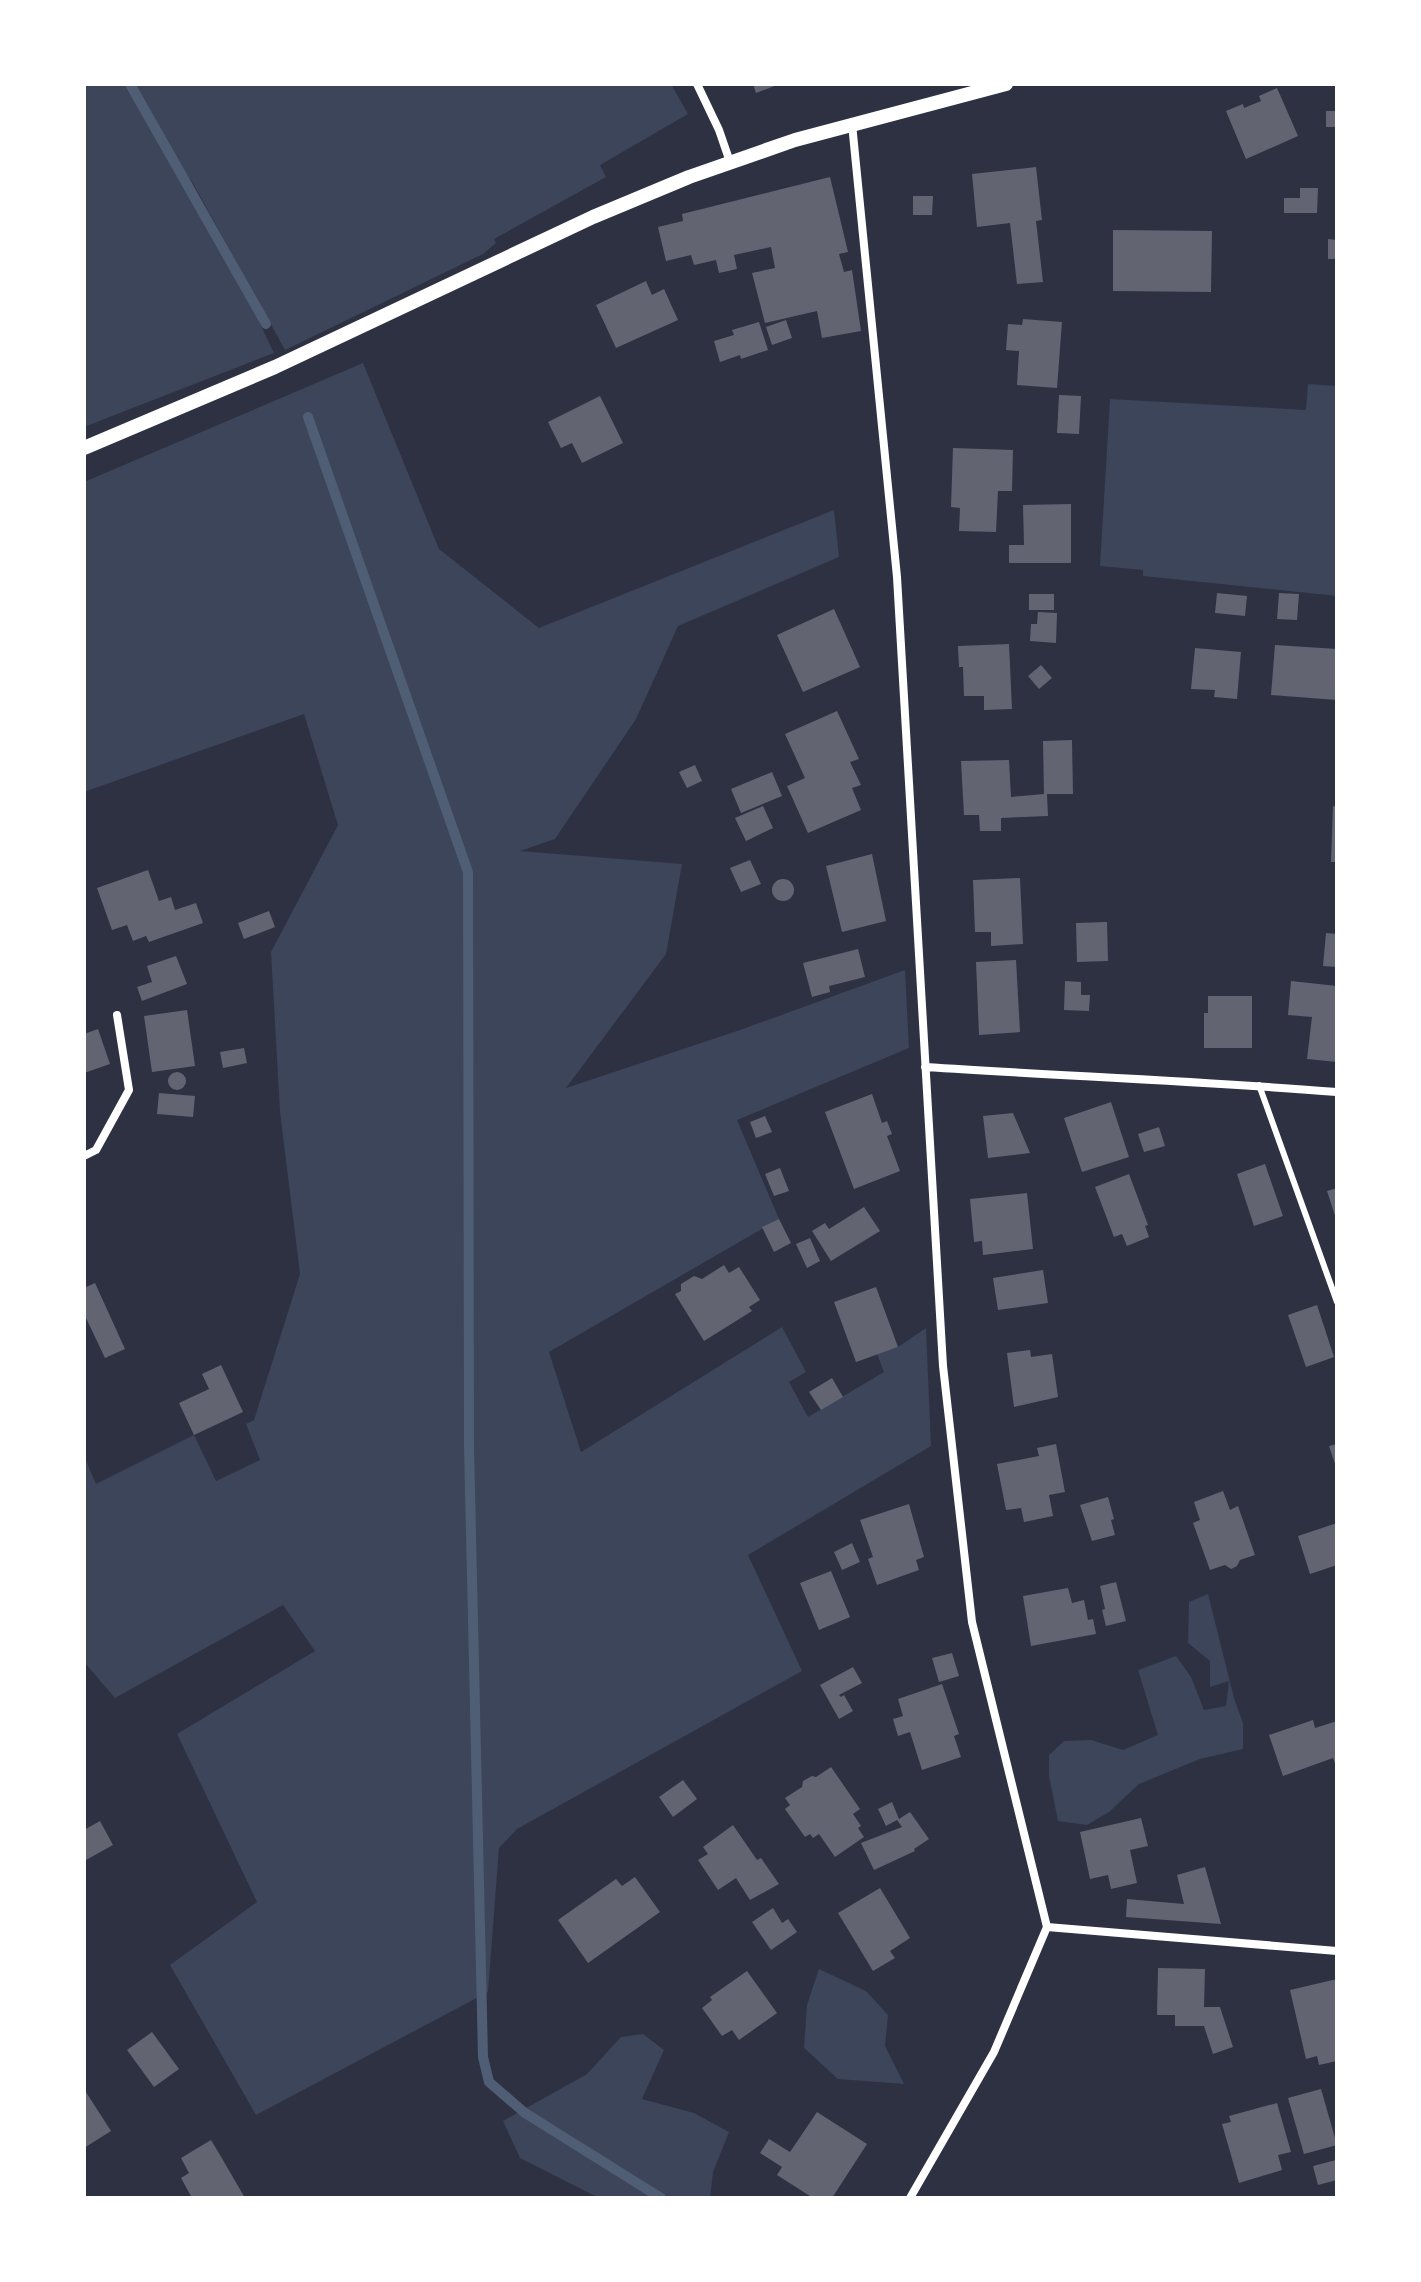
<svg xmlns="http://www.w3.org/2000/svg" width="1421" height="2282" font-family="Lato,sans-serif">
  <style>
    .green { fill: #3c4559 }
    .lines { fill: none; stroke-linecap: round; stroke-linejoin: round }
    .stream { stroke: #4f5d75; stroke-width: 10 }
    .building { fill: #626471 }
    .service { stroke: #fff; stroke-width: 6 }
    .minor { stroke: #fff; stroke-width: 8 }
    .tertiary { stroke: #fff; stroke-width: 14 }
  </style>
  <rect width="100%" height="100%" fill="#2d3142"/>
  <path class="green" d="M 84,84 L 671,84 L 688,114 L 600,165 L 606,177 L 494,239 L 496,243 L 483,254 L 285,350 L 189,176 L 274,353 L 84,427 Z
    M 363,363 L 439,549 L 539,628 L 834,510 L 839,557 L 678,626 L 636,719 L 555,839 L 520,851 L 682,864 L 666,954 L 566,1088 L 743,1029 L 905,970 L 909,1048 L 737,1120 L 779,1219 L 549,1352 L 581,1452 L 782,1327 L 806,1372 L 789,1382 L 808,1417 L 884,1372 L 877,1354 L 898,1347 L 926,1328 L 931,1446 L 748,1555 L 802,1671 L 517,1829 L 499,1848 L 488,1992 L 256,2115 L 170,1965 L 257,1902 L 177,1734 L 315,1651 L 283,1605 L 115,1698 L 84,1662 L 84,1456 L 96,1484 L 194,1435 L 216,1481 L 260,1460 L 246,1424 L 254,1420 L 300,1274 L 280,1112 L 271,952 L 338,825 L 304,714 L 84,792 L 84,482 Z
    M 1308,384 L 1337,386 L 1337,596 L 1143,576 L 1143,570 L 1100,566 L 1110,399 L 1306,410 Z
    M 1208,1594 L 1234,1698 L 1243,1723 L 1243,1749 L 1200,1759 L 1139,1784 L 1109,1812 L 1087,1825 L 1058,1821 L 1049,1776 L 1049,1755 L 1064,1741 L 1091,1740 L 1123,1750 L 1158,1735 L 1138,1670 L 1176,1656 L 1191,1677 L 1204,1710 L 1226,1706 L 1229,1681 L 1210,1687 L 1210,1661 L 1188,1643 L 1189,1602 Z
    M 819,1969 L 866,1991 L 888,2015 L 885,2046 L 904,2084 L 838,2079 L 804,2048 L 807,2005 Z
    M 643,2034 L 664,2050 L 642,2099 L 694,2113 L 729,2132 L 713,2172 L 710,2198 L 599,2198 L 520,2158 L 503,2121 L 587,2074 L 621,2037 Z"/>
  <g class="lines">
    <path class="stream" d="M 130,84 L 266,324
      M 308,417 L 468,872 L 469,1446 L 483,2057 L 489,2082 L 525,2113 L 661,2198"/>
  </g>
  <path class="building" d="M 753,84 L 780,84 L 756,93 Z
    M 1277,88 L 1298,136 L 1246,159 L 1226,111 L 1243,104 L 1244,108 L 1261,101 L 1259,96 Z
    M 1326,111 L 1337,111 L 1337,127 L 1326,127 Z
    M 1036,167 L 1042,220 L 1036,221 L 1043,282 L 1017,284 L 1010,223 L 977,227 L 972,174 Z
    M 830,177 L 848,252 L 839,254 L 844,272 L 852,270 L 861,331 L 822,338 L 817,311 L 765,323 L 752,273 L 775,268 L 771,247 L 734,255 L 737,269 L 719,273 L 716,260 L 694,265 L 691,255 L 666,261 L 658,227 L 683,221 L 682,214 Z
    M 1300,188 L 1318,188 L 1317,213 L 1284,213 L 1284,198 L 1300,198 Z
    M 913,196 L 933,196 L 932,215 L 913,215 Z
    M 1113,230 L 1212,231 L 1211,292 L 1113,291 Z
    M 1328,239 L 1337,240 L 1337,259 L 1328,259 Z
    M 646,281 L 652,295 L 664,289 L 678,320 L 616,348 L 596,305 Z
    M 1023,319 L 1062,322 L 1057,388 L 1017,385 L 1019,351 L 1006,350 L 1008,324 L 1022,325 Z
    M 786,320 L 792,338 L 772,345 L 766,327 Z
    M 759,322 L 768,350 L 741,359 L 740,355 L 720,362 L 714,341 L 734,335 L 732,330 Z
    M 1059,395 L 1081,396 L 1079,434 L 1057,433 Z
    M 600,396 L 623,443 L 582,463 L 572,443 L 561,448 L 548,422 Z
    M 953,448 L 1013,450 L 1012,491 L 998,491 L 996,532 L 959,531 L 960,508 L 951,507 Z
    M 1071,504 L 1071,563 L 1009,563 L 1009,545 L 1024,545 L 1023,505 Z
    M 1217,593 L 1247,596 L 1245,616 L 1215,613 Z
    M 1279,593 L 1299,594 L 1297,620 L 1277,619 Z
    M 1029,594 L 1054,594 L 1054,610 L 1029,610 Z
    M 834,609 L 860,667 L 803,692 L 777,635 Z
    M 1038,612 L 1057,613 L 1056,643 L 1030,641 L 1031,624 L 1037,624 Z
    M 1009,644 L 1012,709 L 984,710 L 984,696 L 964,696 L 963,667 L 959,667 L 958,646 Z
    M 1275,645 L 1337,649 L 1337,700 L 1271,695 Z
    M 1195,648 L 1241,652 L 1237,699 L 1214,697 L 1215,690 L 1191,689 Z
    M 1041,665 L 1052,678 L 1039,689 L 1028,676 Z
    M 837,711 L 859,759 L 850,762 L 861,785 L 852,788 L 861,810 L 808,833 L 787,786 L 805,778 L 785,734 Z
    M 1072,740 L 1073,794 L 1047,794 L 1048,816 L 1001,818 L 1001,831 L 980,831 L 979,815 L 964,815 L 961,761 L 1009,760 L 1011,797 L 1044,794 L 1043,741 Z
    M 695,765 L 702,781 L 687,788 L 679,772 Z
    M 772,772 L 782,796 L 741,813 L 731,789 Z
    M 763,806 L 773,828 L 746,841 L 735,818 Z
    M 1333,806 L 1337,807 L 1337,862 L 1331,862 Z
    M 872,854 L 886,921 L 842,932 L 826,866 Z
    M 750,860 L 761,884 L 741,892 L 730,868 Z
    M 148,870 L 159,901 L 171,897 L 175,910 L 196,903 L 203,923 L 149,942 L 146,936 L 133,941 L 127,925 L 112,930 L 97,888 Z
    M 1020,878 L 1023,944 L 991,946 L 991,932 L 975,932 L 973,880 Z
    M772 890a11 11 0 1 1 22 0a11 11 0 1 1-22 0Z
    M 269,911 L 275,927 L 244,939 L 238,923 Z
    M 1107,922 L 1108,961 L 1077,962 L 1076,923 Z
    M 1326,933 L 1337,934 L 1337,967 L 1323,966 Z
    M 858,949 L 865,977 L 829,986 L 830,992 L 812,997 L 803,963 Z
    M 176,956 L 187,984 L 142,1001 L 137,987 L 152,982 L 147,966 Z
    M 1016,960 L 1020,1032 L 979,1035 L 976,962 Z
    M 1065,981 L 1081,982 L 1081,995 L 1090,995 L 1089,1011 L 1064,1010 Z
    M 1291,981 L 1337,986 L 1337,1062 L 1307,1059 L 1312,1017 L 1288,1015 Z
    M 1208,996 L 1252,996 L 1252,1048 L 1204,1048 L 1204,1013 L 1208,1013 Z
    M 187,1010 L 195,1066 L 152,1072 L 144,1016 Z
    M 98,1029 L 110,1064 L 84,1073 L 84,1034 Z
    M 244,1048 L 247,1063 L 223,1068 L 220,1052 Z
    M168 1081a9 9 0 1 1 18 0a9 9 0 1 1-18 0Z
    M 159,1093 L 195,1096 L 193,1117 L 157,1114 Z
    M 872,1094 L 882,1123 L 887,1121 L 892,1134 L 887,1136 L 900,1171 L 854,1189 L 825,1112 Z
    M 1111,1102 L 1129,1157 L 1082,1172 L 1064,1118 Z
    M 1013,1113 L 1030,1153 L 988,1158 L 983,1116 Z
    M 765,1116 L 772,1132 L 756,1138 L 750,1122 Z
    M 1159,1127 L 1165,1146 L 1144,1152 L 1138,1134 Z
    M 1265,1164 L 1283,1216 L 1254,1226 L 1237,1174 Z
    M 780,1168 L 789,1191 L 774,1196 L 765,1174 Z
    M 1129,1174 L 1148,1225 L 1145,1226 L 1149,1237 L 1127,1246 L 1122,1234 L 1114,1237 L 1095,1187 Z
    M 1337,1188 L 1337,1219 L 1336,1219 L 1327,1191 Z
    M 1027,1193 L 1033,1249 L 983,1255 L 982,1241 L 974,1242 L 970,1199 Z
    M 864,1207 L 880,1231 L 831,1261 L 812,1231 L 825,1223 L 829,1229 Z
    M 779,1219 L 791,1243 L 774,1252 L 762,1227 Z
    M 810,1238 L 820,1261 L 807,1268 L 796,1244 Z
    M 724,1265 L 729,1273 L 739,1267 L 760,1300 L 749,1307 L 752,1311 L 704,1341 L 675,1294 L 681,1291 L 681,1284 L 694,1276 L 702,1279 Z
    M 1043,1270 L 1048,1303 L 998,1310 L 993,1278 Z
    M 95,1283 L 125,1349 L 105,1358 L 86,1318 L 84,1319 L 84,1288 Z
    M 876,1287 L 898,1347 L 856,1362 L 834,1302 Z
    M 1317,1305 L 1334,1357 L 1306,1367 L 1288,1315 Z
    M 1030,1350 L 1031,1357 L 1052,1354 L 1058,1397 L 1014,1407 L 1007,1353 Z
    M 221,1365 L 243,1412 L 194,1435 L 179,1403 L 209,1389 L 202,1374 Z
    M 832,1378 L 843,1397 L 821,1410 L 809,1392 Z
    M 1056,1444 L 1065,1492 L 1049,1495 L 1053,1516 L 1024,1522 L 1021,1508 L 1006,1510 L 997,1464 L 1039,1456 L 1037,1448 Z
    M 1337,1444 L 1337,1467 L 1336,1467 L 1329,1446 Z
    M 1223,1491 L 1230,1510 L 1238,1506 L 1255,1555 L 1240,1560 L 1237,1566 L 1231,1569 L 1225,1565 L 1210,1570 L 1193,1523 L 1200,1520 L 1194,1502 Z
    M 1108,1497 L 1114,1519 L 1111,1520 L 1115,1535 L 1092,1541 L 1080,1505 Z
    M 909,1504 L 924,1557 L 916,1560 L 919,1570 L 877,1585 L 868,1559 L 873,1557 L 860,1520 Z
    M 1337,1523 L 1337,1565 L 1310,1574 L 1298,1536 Z
    M 852,1543 L 860,1562 L 842,1570 L 834,1552 Z
    M 831,1571 L 850,1617 L 819,1630 L 800,1583 Z
    M 1116,1582 L 1126,1621 L 1106,1626 L 1102,1610 L 1105,1609 L 1100,1586 Z
    M 1068,1588 L 1072,1603 L 1084,1600 L 1088,1620 L 1093,1619 L 1096,1634 L 1031,1646 L 1023,1596 Z
    M 952,1653 L 959,1676 L 939,1682 L 932,1658 Z
    M 853,1667 L 862,1683 L 839,1695 L 841,1697 L 844,1695 L 853,1711 L 839,1719 L 820,1685 Z
    M 942,1684 L 959,1734 L 954,1736 L 961,1757 L 922,1770 L 910,1732 L 898,1736 L 893,1719 L 903,1716 L 898,1699 Z
    M 1313,1720 L 1315,1728 L 1337,1721 L 1337,1769 L 1333,1758 L 1283,1776 L 1269,1735 Z
    M 831,1767 L 860,1809 L 853,1814 L 861,1826 L 858,1828 L 864,1837 L 835,1857 L 819,1834 L 813,1838 L 810,1834 L 805,1837 L 785,1809 L 790,1805 L 785,1798 L 802,1787 L 803,1781 L 812,1776 L 816,1777 Z
    M 683,1780 L 697,1799 L 673,1817 L 659,1797 Z
    M 892,1802 L 899,1819 L 910,1812 L 929,1839 L 914,1849 L 915,1851 L 874,1870 L 861,1843 L 902,1827 L 897,1820 L 886,1826 L 878,1809 Z
    M 1141,1818 L 1148,1846 L 1130,1850 L 1137,1883 L 1111,1889 L 1108,1875 L 1090,1879 L 1080,1832 Z
    M 100,1821 L 113,1845 L 86,1860 L 84,1830 Z
    M 733,1825 L 757,1860 L 761,1858 L 779,1884 L 750,1900 L 736,1878 L 718,1890 L 698,1860 L 708,1854 L 703,1847 Z
    M 1205,1867 L 1221,1924 L 1126,1917 L 1127,1899 L 1184,1904 L 1177,1875 Z
    M 635,1877 L 660,1912 L 588,1963 L 558,1920 L 616,1879 L 622,1886 Z
    M 880,1888 L 910,1938 L 890,1951 L 895,1958 L 873,1971 L 838,1913 Z
    M 773,1908 L 782,1923 L 788,1919 L 797,1932 L 771,1950 L 752,1922 Z
    M 1158,1968 L 1205,1969 L 1204,2007 L 1220,2007 L 1233,2047 L 1213,2054 L 1204,2026 L 1175,2026 L 1175,2015 L 1157,2015 Z
    M 747,1971 L 777,2013 L 739,2040 L 732,2030 L 722,2036 L 702,2008 L 712,2000 L 710,1997 Z
    M 1337,1979 L 1337,2061 L 1319,2065 L 1317,2056 L 1306,2059 L 1290,1990 Z
    M 152,2032 L 179,2069 L 154,2087 L 127,2050 Z
    M 84,2089 L 111,2131 L 84,2148 Z
    M 1321,2089 L 1337,2145 L 1304,2154 L 1288,2098 Z
    M 1277,2103 L 1291,2152 L 1278,2155 L 1282,2170 L 1239,2183 L 1222,2124 L 1231,2122 L 1229,2116 Z
    M 817,2112 L 867,2144 L 832,2198 L 813,2198 L 777,2175 L 782,2167 L 760,2153 L 769,2139 L 790,2152 Z
    M 211,2140 L 220,2155 L 245,2198 L 192,2198 L 181,2178 L 189,2173 L 181,2158 Z
    M 1336,2160 L 1337,2180 L 1318,2185 L 1313,2166 Z"/>
  <g class="lines">
    <path class="service" d="M 1259,1085 L 1337,1302"/>
    <path class="minor" d="M 697,84 L 719,130 L 730,162
      M 852,124 L 897,577 L 943,1366 L 972,1622 L 1047,1927 L 994,2052 L 910,2198
      M 925,1067 C 1062,1076 1200,1081 1337,1092
      M 84,1156 L 96,1150 L 129,1090 L 117,1015
      M 1047,1927 L 1337,1951"/>
    <path class="tertiary" d="M 84,448 L 275,367 L 593,217 L 689,177 L 795,140 L 1006,84"/>
  </g>
  <rect width="1421" height="2282" fill="none" stroke="#ffffff" stroke-width="172"/>
</svg>
